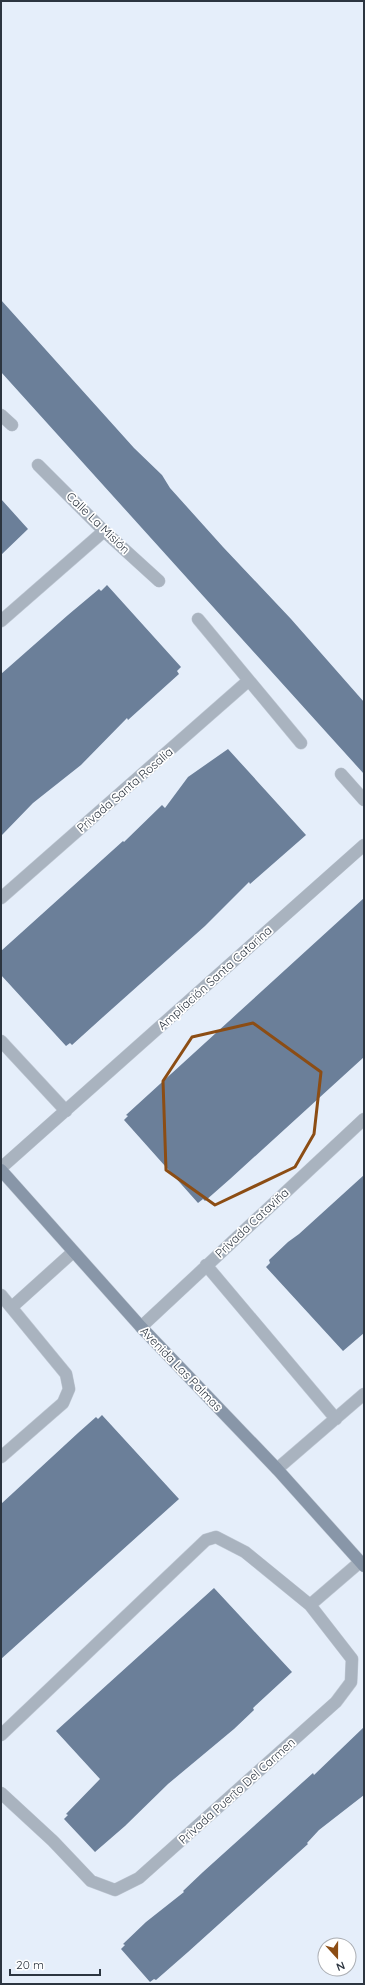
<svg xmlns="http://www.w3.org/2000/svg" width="365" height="1985" font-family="Quicksand,sans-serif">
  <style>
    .building { fill: #6b7f99 }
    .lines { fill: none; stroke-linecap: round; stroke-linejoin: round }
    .street-casing { stroke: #c0c9d5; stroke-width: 13 }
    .secondary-casing { stroke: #c0c9d5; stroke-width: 13 }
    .street { stroke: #a9b3bf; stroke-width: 12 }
    .secondary { stroke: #8896a8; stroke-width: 12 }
    .marked { fill: none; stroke: #8c4d14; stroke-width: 3; stroke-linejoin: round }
    .labels { text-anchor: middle; stroke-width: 3.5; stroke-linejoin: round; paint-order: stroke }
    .street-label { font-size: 12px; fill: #2c3540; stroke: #fff }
  </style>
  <rect width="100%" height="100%" fill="#e5eefa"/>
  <path class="building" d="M 1,300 L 134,448 L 162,475 L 170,488 L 223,547 L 291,619 L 364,702 L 364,774 L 1,372 Z
    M 1,499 L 28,529 L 1,555 Z
    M 107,585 L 181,667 L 177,671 L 179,674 L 128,720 L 127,718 L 81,765 L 33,803 L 1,836 L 1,674 L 68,615 L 99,589 L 101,591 Z
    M 228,749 L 306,835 L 250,884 L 249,882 L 205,926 L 103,1017 L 72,1045 L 70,1043 L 66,1046 L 1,975 L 1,951 L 123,841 L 124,842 L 162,805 L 165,808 L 188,777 Z
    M 364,898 L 364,1057 L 230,1179 L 205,1201 L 203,1199 L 198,1203 L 124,1120 L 128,1116 L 126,1115 Z
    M 364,1175 L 364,1333 L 343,1351 L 266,1267 L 270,1263 L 269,1260 L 288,1242 L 299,1234 Z
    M 102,1415 L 179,1499 L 1,1659 L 1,1504 L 78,1433 L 96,1417 L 98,1419 Z
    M 214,1588 L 292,1672 L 253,1708 L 254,1710 L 234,1729 L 168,1784 L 125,1826 L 95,1852 L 64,1819 L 68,1815 L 66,1814 L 100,1779 L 56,1731 Z
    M 364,1727 L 364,1795 L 319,1830 L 307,1843 L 308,1844 L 188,1952 L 156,1980 L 154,1979 L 150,1982 L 121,1949 L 125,1945 L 123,1944 L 146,1922 L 184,1892 L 183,1891 L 203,1872 L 313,1773 L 314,1775 Z"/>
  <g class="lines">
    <g class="street-casing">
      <path id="street" d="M 1,415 L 12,425
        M 38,465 L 104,531 L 159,581
        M 198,619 L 301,743
        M 1,621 L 104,531
        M 341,774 L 364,800
        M 1,898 L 248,681
        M 1,1041 L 66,1111
        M 1,1168 L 364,845
        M 206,1265 L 336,1419
        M 1,1295 L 66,1374 L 69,1389 L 63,1403 L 1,1457
        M 12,1307 L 73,1252
        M 141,1327 L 364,1119
        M 277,1469 L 364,1394
        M 310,1605 L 360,1562
        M 1,1735 L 206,1540 L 216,1537 L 245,1552 L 310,1605 L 352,1659 L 351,1682 L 336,1702 L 139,1878 L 115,1890 L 91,1881 L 53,1841 L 1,1793"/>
    </g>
    <g class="secondary-casing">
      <path id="secondary" d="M 1,1170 L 141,1327 L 277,1469 L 364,1566"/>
    </g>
    <use href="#street" class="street"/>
    <use href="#secondary" class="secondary"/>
  </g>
  <path class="marked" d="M 253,1023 L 321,1072 L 314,1134 L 295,1167 L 215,1205 L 166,1170 L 163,1081 L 192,1037 Z"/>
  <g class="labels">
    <g class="street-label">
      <text transform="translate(98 523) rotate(44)" y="4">Calle La Misión</text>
      <text transform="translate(125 790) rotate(-41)" y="4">Privada Santa Rosalía</text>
      <text transform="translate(215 978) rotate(-42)" y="4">Ampliación Santa Catarina</text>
      <text transform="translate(252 1223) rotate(-43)" y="4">Privada Cataviña</text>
      <text transform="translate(181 1369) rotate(46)" y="4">Avenida Las Palmas</text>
      <text transform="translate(237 1791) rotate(-42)" y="4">Privada Puerto Del Carmen</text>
    </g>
  </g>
  <rect width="365" height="1985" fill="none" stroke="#2c3540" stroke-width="4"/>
  <g transform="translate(337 1957) rotate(159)"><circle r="19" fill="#ffffff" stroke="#abaeb3"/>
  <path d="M0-3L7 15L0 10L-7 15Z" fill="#8c4d14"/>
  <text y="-6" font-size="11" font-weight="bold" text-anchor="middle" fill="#2c3540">N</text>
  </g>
  <path d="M10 1969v6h90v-6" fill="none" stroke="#2c3540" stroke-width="2"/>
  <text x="16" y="1969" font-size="12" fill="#2c3540" stroke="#ffffff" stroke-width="3" paint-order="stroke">20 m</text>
</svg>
